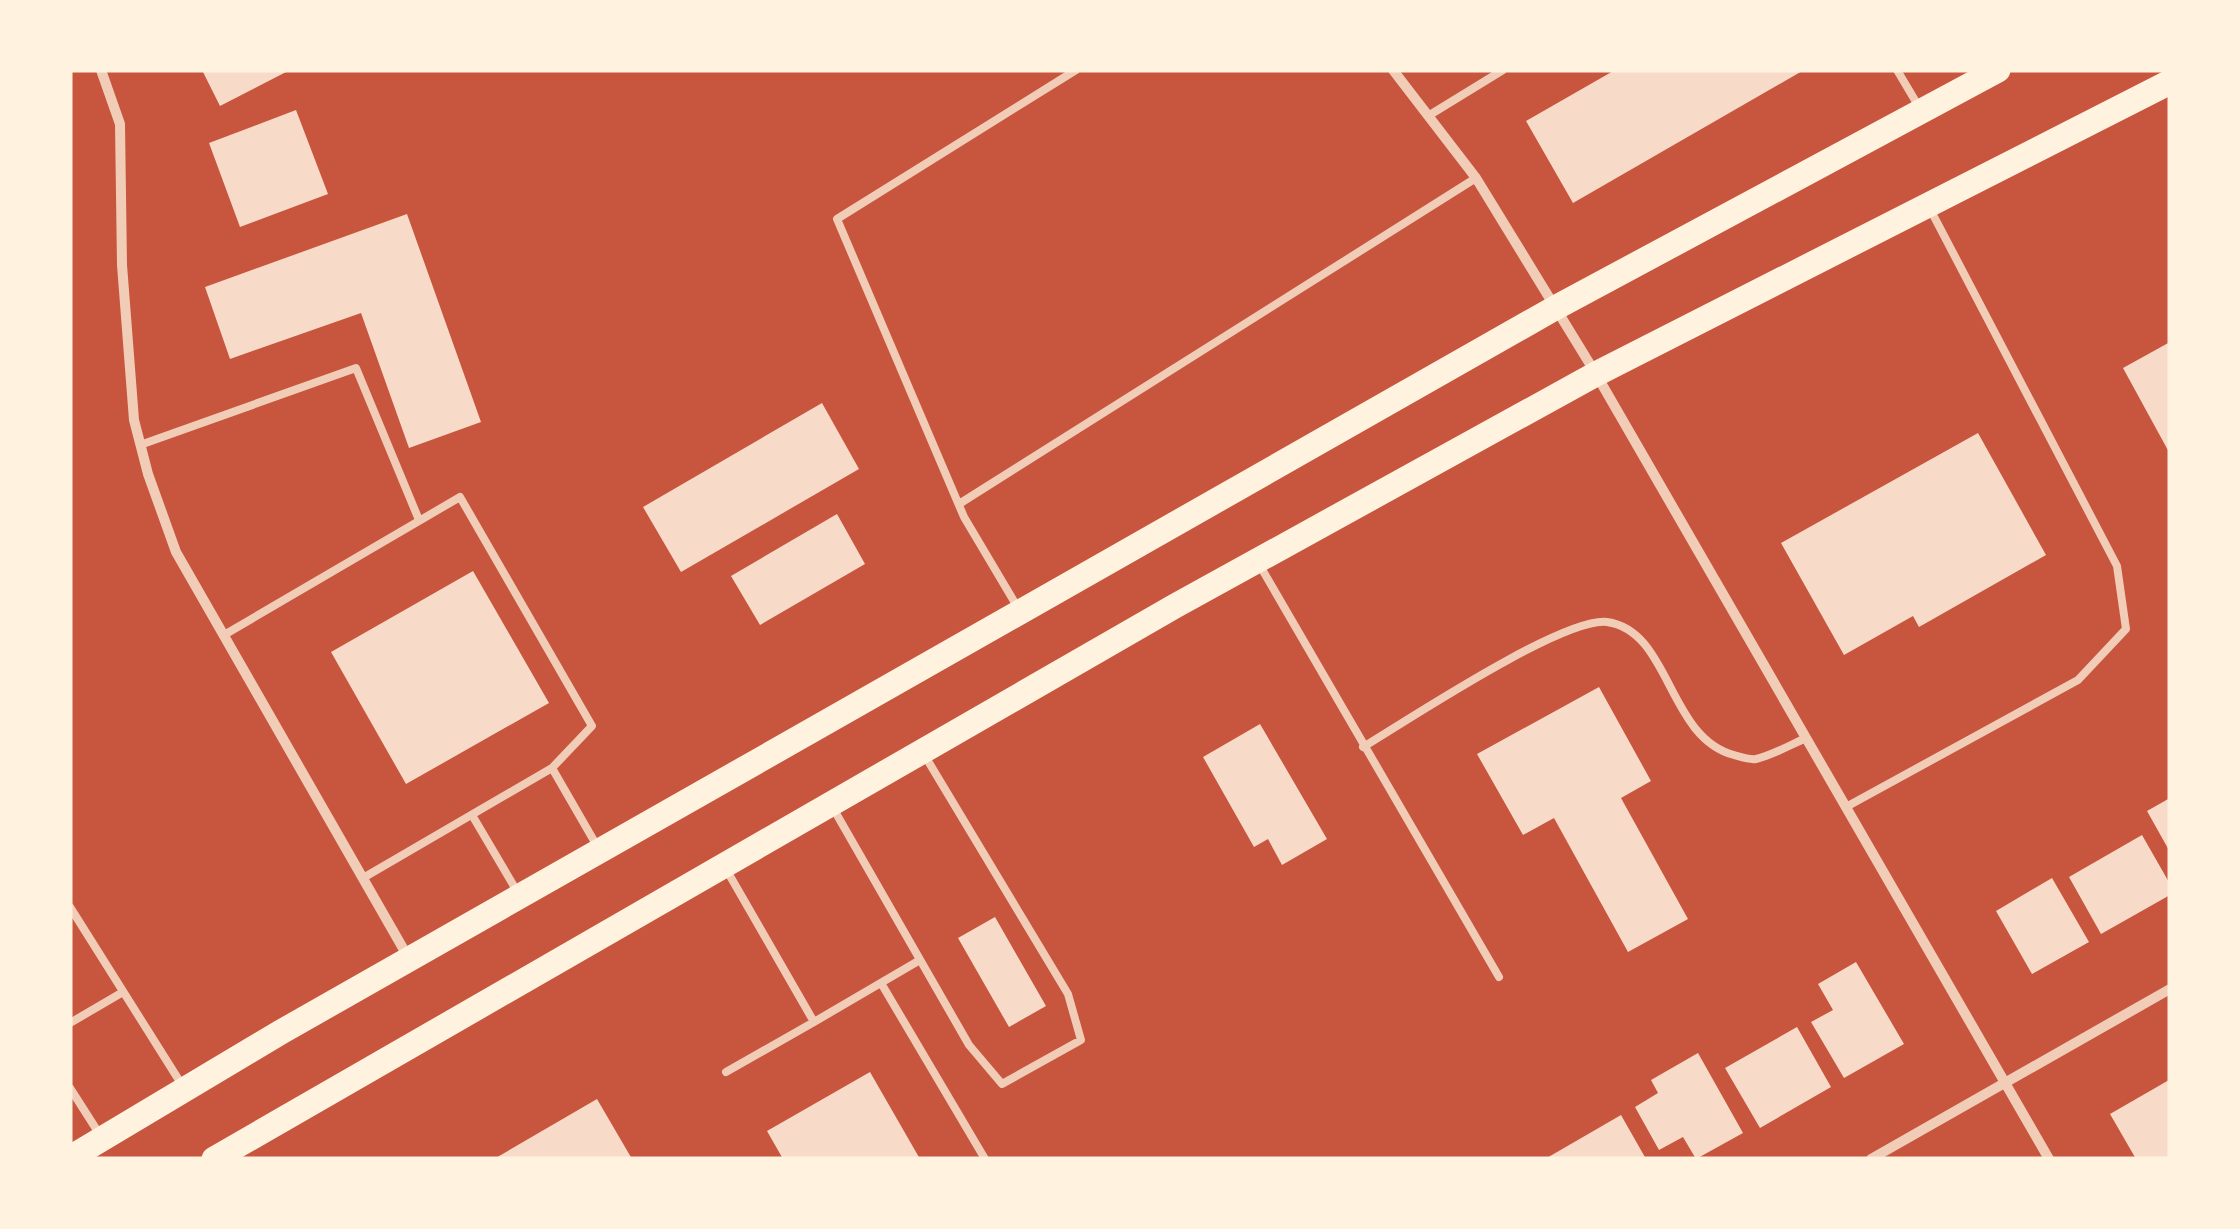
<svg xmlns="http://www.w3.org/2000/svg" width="2240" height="1229" font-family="'IBM Plex Serif',serif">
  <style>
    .building { fill: #f7dbc8 }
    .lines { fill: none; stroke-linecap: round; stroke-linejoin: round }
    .service { stroke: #f1ccb7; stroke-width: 8 }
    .minor { stroke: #f1ccb7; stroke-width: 10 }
    .primary { stroke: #fff3e0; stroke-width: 25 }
  </style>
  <rect width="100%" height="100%" fill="#c8553d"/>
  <path class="building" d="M 202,70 L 290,70 L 220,106 Z
    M 1615,70 L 1804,70 L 1573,203 L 1526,121 Z
    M 296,110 L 328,194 L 240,227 L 209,143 Z
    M 407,214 L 481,422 L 409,448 L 361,313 L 230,359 L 205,287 Z
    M 2170,342 L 2170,454 L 2123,368 Z
    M 822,403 L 859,469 L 681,572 L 643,507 Z
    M 1978,433 L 2046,555 L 1919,627 L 1913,616 L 1844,655 L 1781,543 Z
    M 837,514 L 865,564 L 760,625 L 731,576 Z
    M 473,571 L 549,703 L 406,784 L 331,652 Z
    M 1599,687 L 1651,781 L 1621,798 L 1688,919 L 1628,952 L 1554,818 L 1523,835 L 1477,754 Z
    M 1260,724 L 1327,839 L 1282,865 L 1268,839 L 1254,847 L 1203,757 Z
    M 2170,798 L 2170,852 L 2147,811 Z
    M 2142,835 L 2170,884 L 2170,895 L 2101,934 L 2069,877 Z
    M 2052,878 L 2089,942 L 2032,974 L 1996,911 Z
    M 995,917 L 1046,1006 L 1009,1027 L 958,938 Z
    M 1856,962 L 1904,1044 L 1844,1078 L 1811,1022 L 1833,1010 L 1818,984 Z
    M 1797,1027 L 1831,1087 L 1760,1128 L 1725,1068 Z
    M 1698,1053 L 1743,1133 L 1696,1159 L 1683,1137 L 1659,1150 L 1635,1107 L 1658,1093 L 1651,1080 Z
    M 870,1072 L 920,1159 L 783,1159 L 767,1131 Z
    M 2169,1080 L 2170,1159 L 2136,1159 L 2110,1114 Z
    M 597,1099 L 632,1159 L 494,1159 Z
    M 1621,1115 L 1646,1159 L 1545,1159 Z"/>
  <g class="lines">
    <path class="service" d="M 1897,70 L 1919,107
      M 1428,116 L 1503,70
      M 140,445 L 356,368 L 419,520
      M 959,504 L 1476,178
      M 1259,564 L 1499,977
      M 1018,608 L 964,517 L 837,219 L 1076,70
      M 224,635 L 460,497 L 592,726 L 552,768 L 597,846
      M 1363,747 C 1408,720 1563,617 1607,622 C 1671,631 1667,737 1734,755 C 1741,757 1749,760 1756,759 C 1773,755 1790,745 1806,738
      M 1846,807 L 2078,680 L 2126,629 L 2117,566 L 1929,207
      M 833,808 L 969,1045 L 1002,1084 L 1081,1040 L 1068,994 L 925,756
      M 472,815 L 518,893
      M 726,869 L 814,1022 L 920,960
      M 363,878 L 552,768
      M 70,907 L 182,1085
      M 881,983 L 985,1159
      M 70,1023 L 123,992
      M 726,1072 L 814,1022
      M 70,1088 L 100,1135"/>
    <path class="minor" d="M 101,70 L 120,124 L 122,265 L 134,420 L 148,474 L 176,552 L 408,957
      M 1393,70 L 1476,178 L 1596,374 L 2049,1159
      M 1871,1159 L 2170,989"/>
    <path class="primary" d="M 70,1158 L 281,1032 L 1555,308 L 1998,70
      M 214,1159 L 1175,606 L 1596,374 L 2170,82"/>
  </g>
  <rect width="2240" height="1229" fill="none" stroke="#fff3e0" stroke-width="145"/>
</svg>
